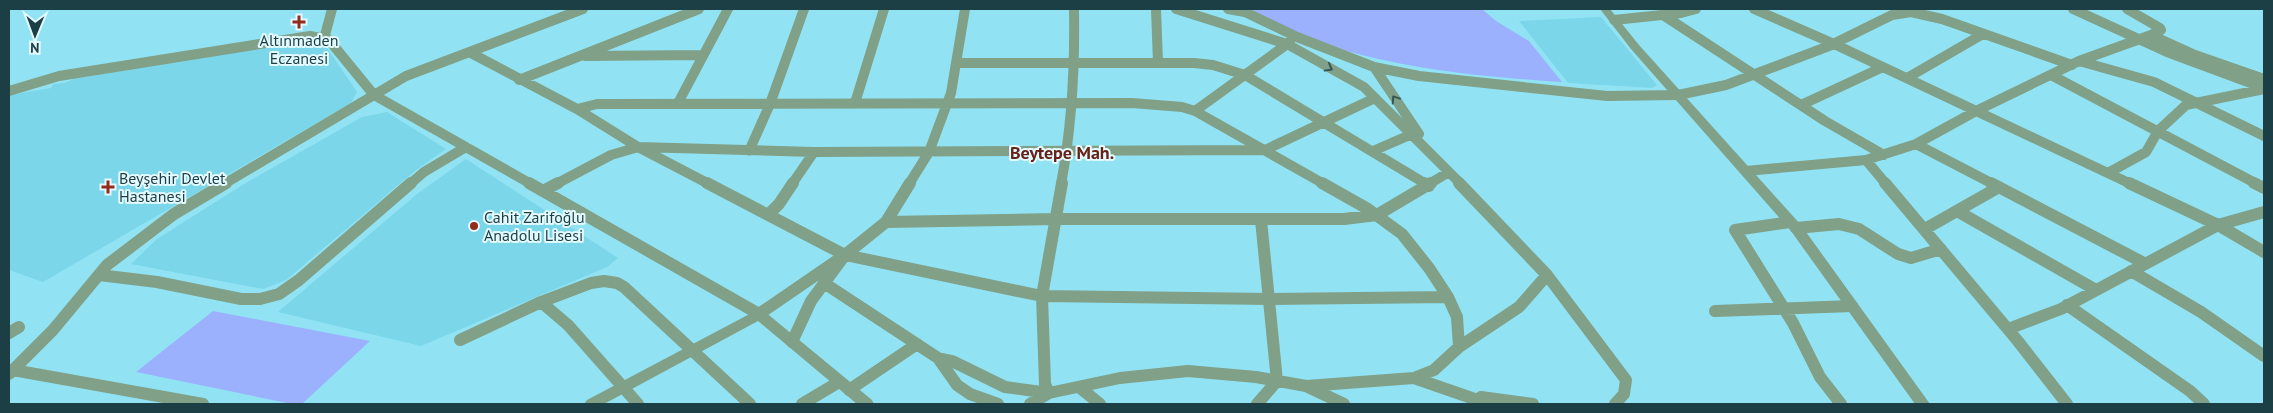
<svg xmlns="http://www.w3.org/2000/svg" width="2273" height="413" font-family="'PT Sans',sans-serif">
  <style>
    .built { fill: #7ad6e8 }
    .green { fill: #9cb1fd }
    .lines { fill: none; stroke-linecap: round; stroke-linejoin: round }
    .minor-far1 { stroke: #80a087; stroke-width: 10 }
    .minor { stroke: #80a087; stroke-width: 12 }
    .tertiary { fill: #80a087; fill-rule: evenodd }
    .oneway { stroke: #355656 }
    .poi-dot { fill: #952b1a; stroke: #e3faff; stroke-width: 2 }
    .labels { text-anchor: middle; stroke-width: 4; stroke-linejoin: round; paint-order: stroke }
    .poi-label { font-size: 16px; fill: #1c3e45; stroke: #e3faff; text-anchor: start }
    .neighbourhood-label { font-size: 18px; font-weight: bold; fill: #662217; stroke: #e3faff }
  </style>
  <rect width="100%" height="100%" fill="#91e3f4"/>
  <path class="built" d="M 1601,17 L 1657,85 L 1652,88 L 1568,83 L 1519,21 Z
    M 305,39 L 323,42 L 357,92 L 351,103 L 43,282 L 9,270 L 10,95 L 51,88 L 53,84 L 65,83 L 73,79 Z
    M 387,112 L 446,149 L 416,170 L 286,280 L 263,289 L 131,264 L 157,239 L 244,184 L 362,117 Z
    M 466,159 L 618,258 L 607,267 L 421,346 L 278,312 L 417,194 Z"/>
  <path class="green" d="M 1252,9 L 1482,9 L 1496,21 L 1529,41 L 1562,82 C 1483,77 1400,69 1324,44 C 1302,37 1280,24 1258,14 Z
    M 213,311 L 370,341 L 302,404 L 292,404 L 136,372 Z"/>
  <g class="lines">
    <path class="minor-far1" d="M 1156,9 L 1158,63
      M 1176,9 L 1287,44 L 1364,87 L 1461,184
      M 1228,9 L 1245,12 L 1297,37 L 1374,67 L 1419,76 L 1607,96 L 1678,95 L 1726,85 L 1829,46 L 1892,15 L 1911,12 L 1942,19 L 2072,65
      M 1754,9 L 1832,43 L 2131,184
      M 2073,9 L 2167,52 L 2264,88
      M 2127,9 L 2160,28 L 2161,30 L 2151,35
      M 1663,15 L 1825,121 L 1884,155
      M 1614,20 L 1681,13 L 1696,9
      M 324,39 L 332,9
      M 469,52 L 577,109 L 638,147 L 709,184
      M 585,56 L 703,55
      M 2079,61 L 2154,82 L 2264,136
      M 956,63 L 1194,63 L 1213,65 L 1245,75 L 1426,184
      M 1374,67 L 1419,134
      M 2051,75 L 2257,184
      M 1907,78 L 1983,34
      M 519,80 L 699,9
      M 9,91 L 59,76 L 310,36 L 329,40 L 374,95 L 531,184
      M 678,103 L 728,9
      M 855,103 L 884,9
      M 1801,105 L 1883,67
      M 577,109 L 597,104 L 1132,103 L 1182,107 L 1195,111 L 1324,184
      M 1195,111 L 1290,42
      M 1916,144 L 1993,184
      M 749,151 L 770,104 L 804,9
      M 1373,151 L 1412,134
      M 1866,160 L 1886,184
      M 1746,171 L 1866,160 L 1916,144 L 1976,111 L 2079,61 L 2151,35 L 2195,55 L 2264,79
      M 2108,173 L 2146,152 L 2158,131 L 2186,105 L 2264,89
      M 224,184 L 406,76 L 583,9
      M 410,184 L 424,172 L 466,147
      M 556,184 L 611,155 L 638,147 L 814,152 L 1265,150 L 1375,98
      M 792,184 L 814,152
      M 909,184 L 929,152 L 951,93 L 965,9
      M 1061,184 C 1072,126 1075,68 1074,9
      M 1429,184 L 1449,172"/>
    <path class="minor" d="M 529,183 L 759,314 L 845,255
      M 707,183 L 845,255 L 1042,296 L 1269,299 L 1448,297
      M 1424,183 L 1429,186
      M 1885,183 L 2017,340 L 2067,404
      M 1991,183 L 2144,263
      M 2129,183 L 2218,225 L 2264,252
      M 2254,183 L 2264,188
      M 543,191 L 558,183
      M 1957,211 L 2096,290
      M 769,214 L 779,204 L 793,183
      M 886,222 L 1055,219 L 1344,219 L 1377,215 L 1431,183
      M 1790,222 L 1735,230 L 1793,323 L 1820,377 L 1841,404
      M 1796,228 L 1839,224 L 1859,229 L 1898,254 L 1911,258 L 1941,249
      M 1925,229 L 1999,187
      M 2131,271 L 2201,312 L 2264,356
      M 99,275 L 157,282 L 241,299 L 260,299 L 279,294 L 299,280 L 411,183
      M 1547,275 L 1626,380 L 1624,394 L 1615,404
      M 824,283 L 938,358 L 957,385 L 970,394 L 998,404
      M 541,302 L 568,325 L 638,404
      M 2067,305 L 2190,391 L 2204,404
      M 1715,311 L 1852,306
      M 2008,329 L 2061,309 L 2218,225 L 2264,212
      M 9,333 L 19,327
      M 460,340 L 541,302 L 591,283 L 604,281 L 617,283 L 624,287 L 750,404
      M 792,342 L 811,301 L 845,255 L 886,222 L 910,183
      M 1459,347 L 1519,307 L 1547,275 L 1459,183
      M 938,358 L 952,361 L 1005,387 L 1049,393
      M 13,370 L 203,404
      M 9,374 L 53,330 L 107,265 L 174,214 L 226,183
      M 1414,378 L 1489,404
      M 1306,386 L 1414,378 L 1434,370 L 1459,347 L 1457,317 L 1448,297 L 1429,268 L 1402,234 L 1368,209 L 1322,183
      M 1079,387 L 1100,404
      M 849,390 L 917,344
      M 1049,393 L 1045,384 L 1042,296 L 1062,183
      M 1481,397 L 1533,404
      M 802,404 L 839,382
      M 1030,404 L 1049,393 L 1120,378 L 1188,371 L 1256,377 L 1306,386 L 1344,404
      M 1257,404 L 1277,381 L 1261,220"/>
    <path class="tertiary" d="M 1600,9 L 1610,9 L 1639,45 L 1801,225 L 1930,404 L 1915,404 L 1791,231 L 1631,49 Z
      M 759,309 L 764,311 L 872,400 L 874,404 L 857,404 L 758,321 L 604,404 L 584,404 L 587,400 Z"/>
  </g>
  <defs><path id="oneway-chevron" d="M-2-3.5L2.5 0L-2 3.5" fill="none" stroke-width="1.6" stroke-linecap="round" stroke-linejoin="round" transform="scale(1.25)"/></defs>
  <g class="oneway">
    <use href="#oneway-chevron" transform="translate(1329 68) rotate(29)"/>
    <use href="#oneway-chevron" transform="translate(1395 99) rotate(-124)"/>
  </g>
  <g class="poi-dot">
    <path d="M296.5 14.5h5v5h5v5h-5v5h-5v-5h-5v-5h5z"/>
    <path d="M105.5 179.5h5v5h5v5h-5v5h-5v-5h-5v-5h5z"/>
    <circle cx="474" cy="226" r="5"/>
  </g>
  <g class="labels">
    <g class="poi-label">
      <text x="299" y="46" text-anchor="middle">Altınmaden<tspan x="299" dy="18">Eczanesi</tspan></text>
      <text x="119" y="184">Beyşehir Devlet<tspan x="119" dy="18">Hastanesi</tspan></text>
      <text x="484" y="223">Cahit Zarifoğlu<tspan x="484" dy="18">Anadolu Lisesi</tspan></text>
    </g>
    <g class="neighbourhood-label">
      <text x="1062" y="159">Beytepe Mah.</text>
    </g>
  </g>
  <rect width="2273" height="413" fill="none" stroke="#1c3e45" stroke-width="20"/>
  <g transform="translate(35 35) rotate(181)" stroke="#e3faff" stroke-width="4" paint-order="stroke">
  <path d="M0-4L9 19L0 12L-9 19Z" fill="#1c3e45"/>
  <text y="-8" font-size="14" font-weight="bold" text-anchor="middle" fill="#1c3e45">N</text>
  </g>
</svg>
